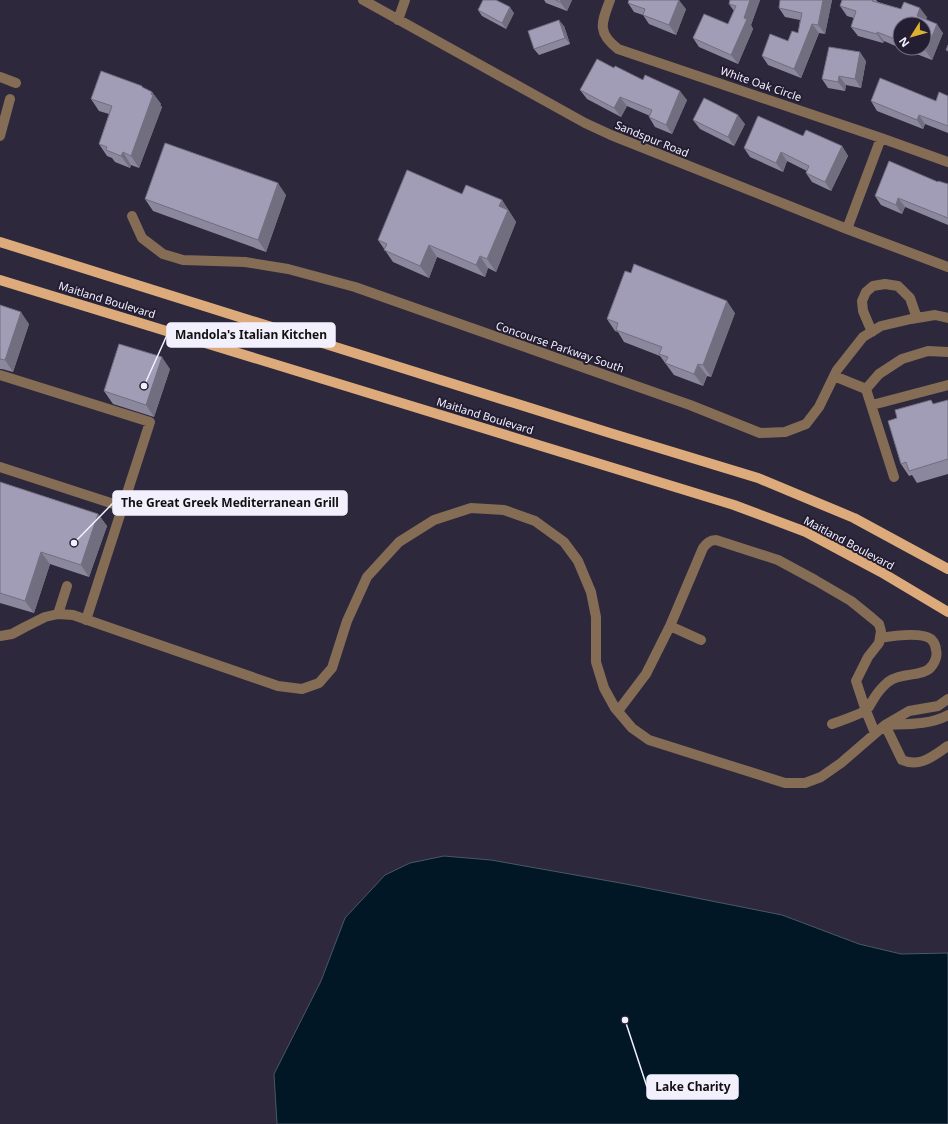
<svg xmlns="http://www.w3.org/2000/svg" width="948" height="1124" font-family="'Noto Sans',sans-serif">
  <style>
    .water { fill: #011725; stroke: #4a5866 }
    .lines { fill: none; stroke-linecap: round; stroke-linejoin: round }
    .minor { stroke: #846c55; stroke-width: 10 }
    .major { stroke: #ddab7b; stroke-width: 10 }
    .wall { fill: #8b879d }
    .shaded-wall { fill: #716e7f }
    .building { fill: #a29db6; stroke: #716e7f }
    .labels { text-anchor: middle; stroke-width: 4; stroke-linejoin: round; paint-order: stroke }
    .street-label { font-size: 11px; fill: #f3f0fe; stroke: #231e32 }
    .leader { fill: none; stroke: #f3f0fe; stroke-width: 1.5 }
    .callout-dot { fill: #f3f0fe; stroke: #231e32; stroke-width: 1.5 }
    .callout { fill: #f3f0fe; stroke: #f3f0fe; stroke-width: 1.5 }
    .callout-label { font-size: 12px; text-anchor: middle; font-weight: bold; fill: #111 }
  </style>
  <rect width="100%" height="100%" fill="#2d283c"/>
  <path class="water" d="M 444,856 L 491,860 L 626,884 L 782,915 L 859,944 L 901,954 L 948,953 L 948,1124 L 277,1124 L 274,1074 L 321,981 L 345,918 L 385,875 L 410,863 Z"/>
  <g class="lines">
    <path class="minor" d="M 363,0 L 585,123 L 611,135 L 847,229 L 948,267
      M 610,0 C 602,22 596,32 618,49 L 881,138 L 948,162
      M 398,20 L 405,0
      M 0,77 L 16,83
      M 0,136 L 10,99
      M 132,216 L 142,238 L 163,254 L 183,260 L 245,262 L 288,269 L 355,287 L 690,405 L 760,433 L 785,432 L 806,424 L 819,407 L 837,370 L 863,337 L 881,326 L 911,319 L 935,315 L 948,318
      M 847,229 L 881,138
      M 872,332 L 863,311 L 862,301 L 866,292 L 873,286 L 885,284 L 898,286 L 910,298 L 917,318
      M 0,375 L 150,422 L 86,620
      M 834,376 L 866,389
      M 872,405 L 948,385
      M 0,467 L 123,507
      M 894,477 L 866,389 L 879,374 L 902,359 L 928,351 L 948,352
      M 58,614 L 67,586
      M 670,626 L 701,640
      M 0,636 L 12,634 L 25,627 L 45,617 L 58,614 L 73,615 L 278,686 L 302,689 L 319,683 L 332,668 L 347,621 L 367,577 L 399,542 L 434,520 L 471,508 L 504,510 L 535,521 L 564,542 L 578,561 L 591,592 L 596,617 L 596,662 L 604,688 L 615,708 L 632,728 L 649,740 L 785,783 L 805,783 L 821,777 L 841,763 L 885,725 L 909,711 L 938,706 L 948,699
      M 618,711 L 646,674 L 670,626 L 703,548 C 707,543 710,540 716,540 L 778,560 L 815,580 L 851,601 L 872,618 L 879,624 L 881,631 L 879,643 L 868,657 L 856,681 L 866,711 L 875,733
      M 832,724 C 838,722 863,713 866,710 C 869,708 871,703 873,700 C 877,693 882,687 888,682 C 901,672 919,677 929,669 C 934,665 938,656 936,650 C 936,646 934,642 931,639 C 921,632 892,636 880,638
      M 885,725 L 902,760 C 920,768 933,756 948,746
      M 887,725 C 907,724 930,725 948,715"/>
    <path class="major" d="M 0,242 L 610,433 L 758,478 L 854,518 L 948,569
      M 0,280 L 734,505 L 806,532 L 881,572 L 948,612"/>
  </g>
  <path class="wall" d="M 544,0 L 572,0 L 567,11 L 546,3 Z
    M 760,0 L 751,25 L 753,29 L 738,64 L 699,47 L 693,38 L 728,24 L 734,11 L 729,4 Z
    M 832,0 L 825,34 L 819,33 L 801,78 L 768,65 L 762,56 L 788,41 L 798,33 L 800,20 L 785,17 L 779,8 Z
    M 842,0 L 876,0 L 878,2 L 927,17 L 926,19 L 943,33 L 932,60 L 901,48 L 924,48 L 900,24 L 900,48 L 884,41 L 883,43 L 858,36 L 851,27 L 854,18 L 847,16 L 840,6 Z
    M 628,3 L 686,9 L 676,35 L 649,24 L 643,15 L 634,12 Z
    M 478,10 L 514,13 L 506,29 L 482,16 Z
    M 564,26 L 570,44 L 539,55 L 534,49 Z
    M 866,61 L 861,88 L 846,85 L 845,91 L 828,88 L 822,79 Z
    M 614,68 L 687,100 L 672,134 L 655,127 L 649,117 L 650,116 L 627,106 L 621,117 L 587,99 L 580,90 Z
    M 144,88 L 152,92 L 161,104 L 160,105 L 162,107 L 139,168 L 131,165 L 130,168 L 115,162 L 112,158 L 107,156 L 99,144 L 109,114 L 99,111 L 91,99 Z
    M 948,96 L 948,133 L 925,124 L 923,129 L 877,111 L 871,101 L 936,101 Z
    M 693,120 L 745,124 L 734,146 L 700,129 Z
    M 842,146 L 848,156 L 831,191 L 812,182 L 806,173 L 807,171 L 787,161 L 783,172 L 750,157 L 744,148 Z
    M 938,182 L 948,184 L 948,225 L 905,207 L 902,214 L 881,205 L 875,196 Z
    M 462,194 L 502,200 L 516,222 L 496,272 L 488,268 L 485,277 L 437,257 L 429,278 L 393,262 L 378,240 Z
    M 286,195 L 266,252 L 153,211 L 145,199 Z
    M 0,305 L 29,324 L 13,372 L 2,369 L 0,369 Z
    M 735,313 L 711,377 L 707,376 L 703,386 L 674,375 L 660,356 L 624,342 L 618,332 L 615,331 L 607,319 Z
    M 170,369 L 154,417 L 113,404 L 104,391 Z
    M 948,400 L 948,474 L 917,483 L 912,475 L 909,476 L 901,464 L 934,404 Z
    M 0,482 L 98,514 L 107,526 L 89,577 L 50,564 L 34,613 L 0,603 Z"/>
  <path class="shaded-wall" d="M 561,0 L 572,0 L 567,11 L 560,2 Z
    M 679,0 L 686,9 L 676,35 L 669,25 Z
    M 750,0 L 760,0 L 751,25 L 753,29 L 738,64 L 731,55 Z
    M 823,0 L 832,0 L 825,34 L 818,25 Z
    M 510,7 L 514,13 L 506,29 L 502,23 Z
    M 920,8 L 927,17 L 924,25 L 917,16 Z
    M 559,20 L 564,26 L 570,44 L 565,38 Z
    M 812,24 L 819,33 L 801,78 L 794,69 Z
    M 937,24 L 943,33 L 932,60 L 926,51 Z
    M 877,32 L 884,41 L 883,43 L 877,34 Z
    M 860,52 L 866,61 L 861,88 L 855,79 Z
    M 839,76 L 846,85 L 845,91 L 838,82 Z
    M 680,91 L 687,100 L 672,134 L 666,125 Z
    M 152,92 L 161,104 L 160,105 L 162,107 L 139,168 L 131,156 Z
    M 620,97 L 627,106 L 621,117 L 614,108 Z
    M 738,115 L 745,124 L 734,146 L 728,137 Z
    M 919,115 L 925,124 L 923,129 L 917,120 Z
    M 842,146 L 848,156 L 831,191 L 825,182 Z
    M 123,152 L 131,165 L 130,168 L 121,156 Z
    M 781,152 L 787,161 L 783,172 L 776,163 Z
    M 278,183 L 286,195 L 266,252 L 258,240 Z
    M 898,198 L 905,207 L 902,214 L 896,205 Z
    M 502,200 L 516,222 L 496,272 L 487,259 L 499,206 Z
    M 429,245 L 437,257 L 429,278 L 420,266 Z
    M 480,256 L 488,268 L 485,277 L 476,265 Z
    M 727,301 L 735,313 L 711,377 L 703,365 Z
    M 21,312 L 29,324 L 13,372 L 5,360 Z
    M 162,357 L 170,369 L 154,417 L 146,405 Z
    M 698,364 L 707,376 L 703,386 L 694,374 Z
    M 98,514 L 107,526 L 89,577 L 81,565 Z
    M 41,552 L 50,564 L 34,613 L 25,601 Z"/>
  <path class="building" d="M 483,0 L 496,0 L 510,7 L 502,23 L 478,10 Z
    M 555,0 L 561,0 L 560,2 Z
    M 629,0 L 679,0 L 669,25 L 643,15 L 645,9 L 628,3 Z
    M 730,0 L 750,0 L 744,18 L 747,19 L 731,55 L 693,38 L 704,14 L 728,24 L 736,6 L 729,4 Z
    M 780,0 L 823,0 L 818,25 L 812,24 L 794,69 L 762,56 L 770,34 L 788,41 L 792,31 L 798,33 L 802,13 L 779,8 Z
    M 842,0 L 873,0 L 872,1 L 901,9 L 904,2 L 920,8 L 917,16 L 937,24 L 926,51 L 918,48 L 924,48 L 924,24 L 900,24 L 900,41 L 877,32 L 877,34 L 851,27 L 856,11 L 840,6 Z
    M 559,20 L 565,38 L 534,49 L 528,31 Z
    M 948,45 L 948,51 L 946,50 Z
    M 829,47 L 860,52 L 855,79 L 839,76 L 838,82 L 822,79 Z
    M 597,59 L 614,68 L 615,66 L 643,80 L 645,75 L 680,91 L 666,125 L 649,117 L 652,110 L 620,97 L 614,108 L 580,90 Z
    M 101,71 L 142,86 L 142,87 L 152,92 L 151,94 L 153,95 L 131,156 L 123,152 L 121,156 L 106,150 L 107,147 L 99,144 L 112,106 L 91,99 Z
    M 880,78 L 936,101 L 939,92 L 948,96 L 948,126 L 919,115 L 917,120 L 871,101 Z
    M 704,98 L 738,115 L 728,137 L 693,120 Z
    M 758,116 L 803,136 L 806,130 L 842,146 L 825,182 L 806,173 L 809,166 L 781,152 L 776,163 L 744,148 Z
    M 165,143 L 278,183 L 258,240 L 145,199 Z
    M 889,161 L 938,182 L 938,181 L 948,184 L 948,218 L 898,198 L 896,205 L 875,196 Z
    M 407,170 L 462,194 L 466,185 L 502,200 L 499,206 L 508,210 L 487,259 L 480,256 L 476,265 L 429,245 L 420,266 L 384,250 L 387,244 L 378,240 Z
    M 634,264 L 727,301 L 703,365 L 698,364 L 694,374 L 665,363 L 668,357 L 659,354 L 662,347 L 616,330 L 618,323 L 607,319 L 625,271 L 631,273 Z
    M 0,305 L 21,312 L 5,360 L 0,359 Z
    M 119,344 L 162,357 L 146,405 L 104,391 Z
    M 931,400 L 933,404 L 948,400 L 948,459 L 909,471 L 906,462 L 901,464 L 888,421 L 897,418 L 895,410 Z
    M 0,482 L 98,514 L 81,565 L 41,552 L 25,601 L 0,593 Z"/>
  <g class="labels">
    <g class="street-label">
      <text transform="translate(761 84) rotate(19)" y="4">White Oak Circle</text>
      <text transform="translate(652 139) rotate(22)" y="4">Sandspur Road</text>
      <text transform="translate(107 300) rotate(17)" y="4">Maitland Boulevard</text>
      <text transform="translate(560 347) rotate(19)" y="4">Concourse Parkway South</text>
      <text transform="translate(485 416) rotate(17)" y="4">Maitland Boulevard</text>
      <text transform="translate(849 543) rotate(28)" y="4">Maitland Boulevard</text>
    </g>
  </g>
  <path class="leader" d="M144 386L167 335M74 543L113 503M625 1020L647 1087"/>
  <g class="callout-dot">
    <circle cx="144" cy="386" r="4"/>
    <circle cx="74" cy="543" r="4"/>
    <circle cx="625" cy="1020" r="4"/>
  </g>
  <g class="callout">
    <rect x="167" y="323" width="168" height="24" rx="4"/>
    <rect x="113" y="491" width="234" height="24" rx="4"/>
    <rect x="647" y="1075" width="91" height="24" rx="4"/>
  </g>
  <g class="callout-label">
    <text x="251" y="339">Mandola's Italian Kitchen</text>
    <text x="230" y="507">The Great Greek Mediterranean Grill</text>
    <text x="693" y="1091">Lake Charity</text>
  </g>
  <g transform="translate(912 36) rotate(233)"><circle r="19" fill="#231e32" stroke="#767284"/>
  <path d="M0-3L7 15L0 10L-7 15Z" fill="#dcb233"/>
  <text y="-6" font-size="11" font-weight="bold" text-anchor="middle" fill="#f3f0fe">N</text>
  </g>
</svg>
